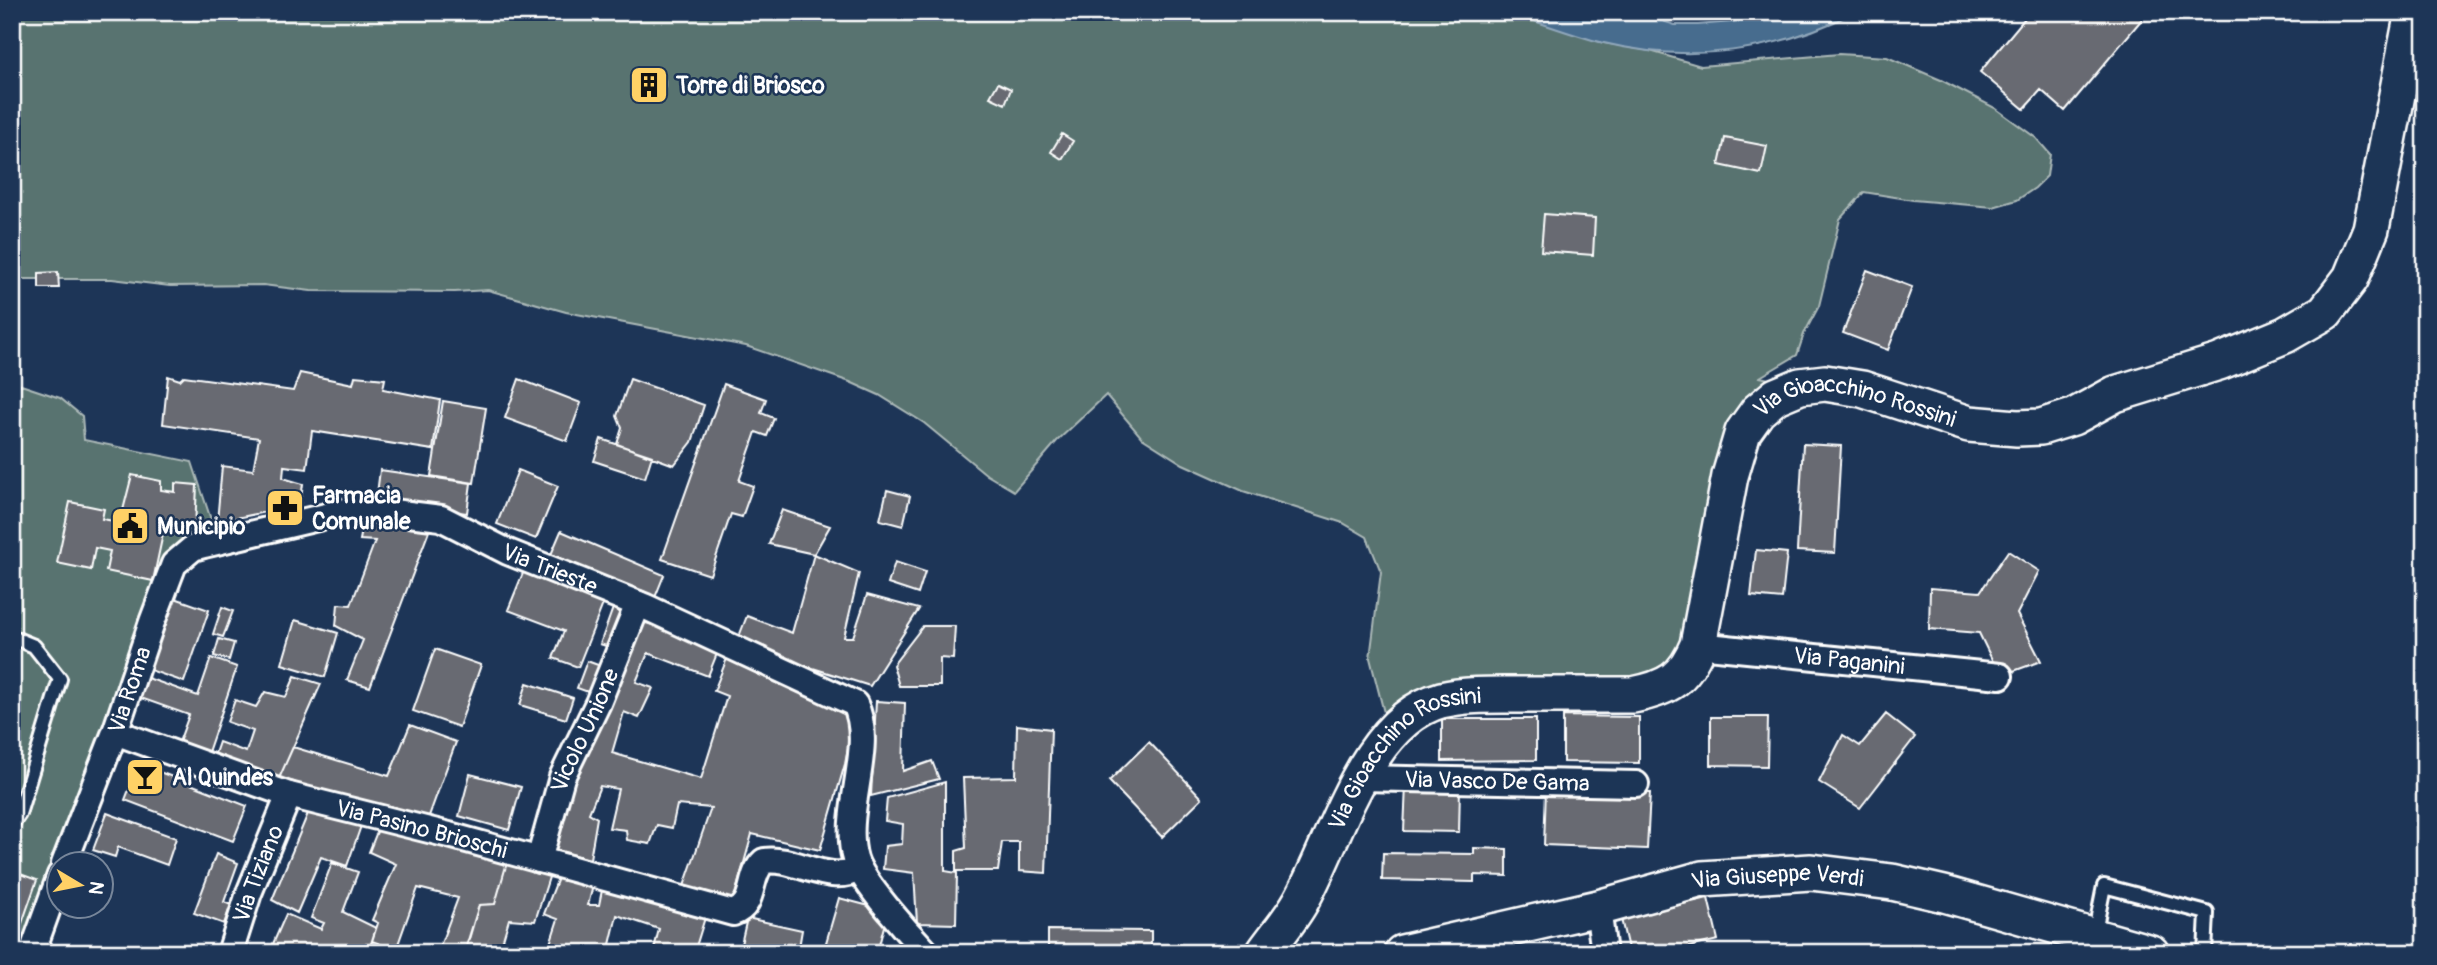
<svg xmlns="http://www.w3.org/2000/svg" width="2437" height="965" font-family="Pangolin,sans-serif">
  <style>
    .green { fill: #587370; stroke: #acb9b8; stroke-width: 2 }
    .water { fill: #466c8e; stroke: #90a7bb; stroke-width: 2 }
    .building { fill: #686b72; stroke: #fff; stroke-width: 2 }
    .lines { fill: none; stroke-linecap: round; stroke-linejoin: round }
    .lane-casing { stroke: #fff; stroke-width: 18 }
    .street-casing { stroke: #fff; stroke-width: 30 }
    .secondary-casing { stroke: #fff; stroke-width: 40 }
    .lane { stroke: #1d3557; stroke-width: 12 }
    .street { stroke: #1d3557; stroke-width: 24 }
    .secondary { stroke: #1d3557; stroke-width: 35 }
    .labels { text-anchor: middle; stroke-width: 5; stroke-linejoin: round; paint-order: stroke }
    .poi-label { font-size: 23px; font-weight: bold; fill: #fff; stroke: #1d3557; text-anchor: start }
    .street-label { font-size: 23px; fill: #fff; stroke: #1d3557 }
  </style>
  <rect width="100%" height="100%" fill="#1d3557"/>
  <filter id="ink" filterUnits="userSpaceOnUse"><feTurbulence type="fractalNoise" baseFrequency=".0143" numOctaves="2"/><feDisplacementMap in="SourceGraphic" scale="14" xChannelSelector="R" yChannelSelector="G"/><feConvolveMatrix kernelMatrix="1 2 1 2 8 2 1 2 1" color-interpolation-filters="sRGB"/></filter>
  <g filter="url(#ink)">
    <path class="green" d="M 12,12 L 1507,12 L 1604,43 L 1650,51 L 1701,66 L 1839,54 L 1887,57 L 1941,80 L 1995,108 L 2036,138 L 2050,154 L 2047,176 L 2035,188 L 2017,200 L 1993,207 L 1913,200 L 1864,192 L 1840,219 L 1819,306 L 1804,334 L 1797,355 L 1760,377 L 1800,386 L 1758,411 L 1674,680 L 1475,695 L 1389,732 L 1370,658 L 1381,572 L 1367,537 L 1343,523 L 1243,491 L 1183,464 L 1142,438 L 1106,395 L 1057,441 L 1014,491 L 987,475 L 924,423 L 879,395 L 850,382 L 746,346 L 566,312 L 488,290 L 455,292 L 311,291 L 263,285 L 170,286 L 112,279 L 12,279 Z
      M 12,382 L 60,398 L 82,416 L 84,440 L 192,462 L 218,541 L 193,548 L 32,953 L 12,953 Z"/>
    <path class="water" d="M 1507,12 L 1635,12 L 1675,25 L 1698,25 L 1732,22 L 1760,12 L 1855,12 C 1777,52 1690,64 1604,43 C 1572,35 1539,22 1507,12 Z"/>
    <path class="building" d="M 2030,12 L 2148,12 L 2065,111 L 2041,90 L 2024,109 L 1980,72 Z
      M633 84a16 16 0 1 1 32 0a16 16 0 1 1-32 0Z
      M 998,83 L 1011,89 L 1005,104 L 990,97 Z
      M 1062,134 L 1073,141 L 1062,159 L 1051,152 Z
      M 1725,138 L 1767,146 L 1761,174 L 1719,165 Z
      M 1544,214 L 1595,218 L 1593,255 L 1541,251 Z
      M 1867,270 L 1912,287 L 1888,350 L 1843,333 Z
      M 58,272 L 59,288 L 39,288 L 39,273 Z
      M 300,373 L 353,384 L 355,376 L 385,379 L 383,389 L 440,400 L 433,450 L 312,431 L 307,469 L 284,466 L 283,478 L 303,484 L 300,505 L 217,522 L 222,466 L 253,470 L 259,438 L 163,424 L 168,376 L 180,380 L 184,376 L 293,391 Z
      M 519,379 L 581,403 L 567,441 L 505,418 Z
      M 630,379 L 704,405 L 692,442 L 674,465 L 617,444 L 622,428 L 617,416 Z
      M 724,384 L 766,399 L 761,413 L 774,418 L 767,436 L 756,432 L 739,481 L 753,486 L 742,517 L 731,514 L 710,575 L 662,559 Z
      M 443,401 L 486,408 L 474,483 L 431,476 Z
      M 601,439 L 652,456 L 645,478 L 594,461 Z
      M 1803,444 L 1841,446 L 1835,553 L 1797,551 Z
      M 380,470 L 471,483 L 467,513 L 376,502 Z
      M 518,470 L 558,486 L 536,539 L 497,524 Z
      M 132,475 L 161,481 L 161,490 L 175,492 L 175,483 L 197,485 L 195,529 L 164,529 L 153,581 L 106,571 L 110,551 L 95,548 L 91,570 L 57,563 L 70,502 L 104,509 L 102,519 L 120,522 Z
      M 887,490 L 910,496 L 903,526 L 880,520 Z
      M 782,510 L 830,526 L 814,554 L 769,544 Z
      M 365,514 L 432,523 L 370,687 L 347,680 L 363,640 L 336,626 L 338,604 L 351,605 L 375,541 L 360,540 Z
      M 561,531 L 664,575 L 654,600 L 550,557 Z
      M 1756,550 L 1787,553 L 1782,599 L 1751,596 Z
      M 2008,551 L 2039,571 L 2017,614 L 2041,661 L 2000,676 L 1979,633 L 1929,629 L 1930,588 L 1980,592 Z
      M 814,554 L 859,573 L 844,637 L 853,637 L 867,595 L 919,609 L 870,686 L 736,644 L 747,616 L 792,633 Z
      M 895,562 L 925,572 L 918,594 L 888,584 Z
      M 525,568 L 605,599 L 578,667 L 553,658 L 564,631 L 508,610 Z
      M 172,597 L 209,610 L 184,682 L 147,669 Z
      M 222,607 L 233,611 L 223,637 L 213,634 Z
      M 613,608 L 631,614 L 619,650 L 600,644 Z
      M 295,620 L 338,633 L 325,677 L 282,664 Z
      M 636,620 L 676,632 L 718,651 L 708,676 L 648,653 L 636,682 L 653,688 L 639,718 L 624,712 L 612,753 L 701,779 L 727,696 L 714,691 L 728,656 L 852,711 L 850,739 L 845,764 L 820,850 L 752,834 L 732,906 L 682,892 L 711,808 L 677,805 L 672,828 L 657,825 L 650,844 L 627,840 L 626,830 L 609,828 L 618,789 L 600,786 L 589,813 L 597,818 L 590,859 L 550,848 L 567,778 Z
      M 923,626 L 955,626 L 953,659 L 940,658 L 940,686 L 899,686 L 893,665 Z
      M 219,639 L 234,643 L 229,660 L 214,656 Z
      M 435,649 L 481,665 L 459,727 L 413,711 Z
      M 211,658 L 237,667 L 207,755 L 178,745 L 189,715 L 135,696 L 142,676 L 198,696 Z
      M 587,661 L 609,669 L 599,696 L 577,688 Z
      M 295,676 L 321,684 L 277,783 L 212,762 L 219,742 L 246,752 L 253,731 L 227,722 L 235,700 L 256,707 L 265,692 L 286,697 Z
      M 527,683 L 573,698 L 566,719 L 520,705 Z
      M 876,701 L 905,703 L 903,771 L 932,761 L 939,779 L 871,796 Z
      M 1886,714 L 1915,737 L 1860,808 L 1819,782 L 1843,735 L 1860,746 Z
      M 1563,716 L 1639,717 L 1639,763 L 1563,762 Z
      M 1711,717 L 1768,717 L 1767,766 L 1711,765 Z
      M 1442,719 L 1536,719 L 1536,760 L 1442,761 Z
      M 410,725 L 456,742 L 425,827 L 277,783 L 293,747 L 389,776 Z
      M 1017,725 L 1051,729 L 1046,873 L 1019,871 L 1019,842 L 1002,842 L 998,871 L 956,871 L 956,851 L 966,848 L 963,778 L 1016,777 Z
      M 1149,742 L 1202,798 L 1162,837 L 1109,781 Z
      M 139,764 L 247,806 L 233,841 L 125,800 Z
      M 470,774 L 521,787 L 509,830 L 459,816 Z
      M 945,782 L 945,871 L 957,873 L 956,924 L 917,923 L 914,873 L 883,869 L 885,846 L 902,844 L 903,824 L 885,821 L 887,798 Z
      M 1406,785 L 1460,787 L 1459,832 L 1404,831 Z
      M 1546,789 L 1650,793 L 1647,849 L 1544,845 Z
      M 311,806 L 362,823 L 347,866 L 321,857 L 297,913 L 272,900 Z
      M 107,813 L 176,838 L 167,865 L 118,847 L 115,857 L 93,850 Z
      M 382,819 L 508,859 L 495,904 L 479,905 L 465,953 L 430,953 L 432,946 L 440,946 L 458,898 L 418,888 L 396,950 L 372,941 L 378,923 L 372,920 L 396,864 L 369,852 Z
      M 1474,848 L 1507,849 L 1507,876 L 1474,875 L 1474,882 L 1382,880 L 1383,853 L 1474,854 Z
      M 216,854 L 238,863 L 224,902 L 231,905 L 224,924 L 194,913 Z
      M 508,859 L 551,871 L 535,921 L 509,919 L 499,953 L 465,950 L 479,905 L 495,904 Z
      M 332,863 L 358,872 L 343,912 L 376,928 L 368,953 L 325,951 L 324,953 L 269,953 L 286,914 L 321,929 L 324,923 L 311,918 Z
      M 12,871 L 37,880 L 12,952 Z
      M 560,873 L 594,882 L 588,905 L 599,905 L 604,880 L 708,908 L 694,953 L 653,953 L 659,929 L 617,915 L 608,953 L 547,953 L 558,919 L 544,914 Z
      M 839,898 L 888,911 L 877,953 L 823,953 Z
      M 1708,898 L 1718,940 L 1664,953 L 1629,953 L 1621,919 Z
      M 747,918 L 802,930 L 798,953 L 739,953 Z
      M 1048,930 L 1151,931 L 1151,953 L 1048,953 Z"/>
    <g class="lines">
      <g class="lane-casing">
        <path id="lane" d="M 12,637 L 34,646 L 60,679 L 19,814 L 12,824
          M 2094,936 L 2104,886 L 2207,913 L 2205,953"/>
      </g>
      <g class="street-casing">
        <g id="street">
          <path id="s1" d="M 1698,645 L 2000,676"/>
          <path id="s2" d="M 115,732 L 289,795 L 449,835 L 733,913 C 757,905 747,876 764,861 C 795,856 829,886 859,869"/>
          <path id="s3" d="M 1361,778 L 1636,784"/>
          <path id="s4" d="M 539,860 L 562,777 L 598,703 L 638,604"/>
          <path id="s5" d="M 64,864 L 115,732 L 152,622 L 174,564 L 193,548 L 204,545 L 360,508 L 441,518 L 508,552 L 646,607 L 855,704 C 876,747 841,812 855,859 C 862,882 909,934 927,953"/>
          <path d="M 1598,908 L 1604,953"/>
          <path d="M 32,953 L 60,875"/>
          <path id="s6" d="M 230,953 L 249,893 L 289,795"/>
        </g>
      </g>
      <g class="secondary-casing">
        <g id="secondary">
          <path id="s7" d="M 1264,953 C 1276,936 1291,919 1301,901 C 1336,839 1365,721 1441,700 C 1466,694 1494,695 1520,695 C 1558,695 1595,695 1633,695 C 1668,688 1684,679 1698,645 L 1730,476 L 1743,432 L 1758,411 L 1776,396 L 1800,386 L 1825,383 L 1862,389 L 1969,424 L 2017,428 L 2041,427 L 2073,417 L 2115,394 L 2219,362 L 2285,335 L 2325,312 L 2351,278 L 2371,229 L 2413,12"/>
          <path id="s8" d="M 1402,953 L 1598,908 L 1702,879 L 1811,872 L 1892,882 L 1944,894 L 2151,953"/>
        </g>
      </g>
      <use href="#lane" class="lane"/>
      <use href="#street" class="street"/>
      <use href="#secondary" class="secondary"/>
    </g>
  </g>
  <defs>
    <g id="building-square" transform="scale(2.0125)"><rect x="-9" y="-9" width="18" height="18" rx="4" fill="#ffd166" stroke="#1d3557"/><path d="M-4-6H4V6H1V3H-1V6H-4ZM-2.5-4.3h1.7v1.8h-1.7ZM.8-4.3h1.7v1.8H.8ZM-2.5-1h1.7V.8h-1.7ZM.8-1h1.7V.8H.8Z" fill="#111"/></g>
    <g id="pharmacy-square" transform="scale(2.0125)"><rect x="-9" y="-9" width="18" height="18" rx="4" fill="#ffd166" stroke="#1d3557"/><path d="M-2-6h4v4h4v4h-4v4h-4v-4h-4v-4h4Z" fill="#111"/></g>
    <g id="civic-square" transform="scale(2.0125)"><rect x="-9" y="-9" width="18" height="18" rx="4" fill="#ffd166" stroke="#1d3557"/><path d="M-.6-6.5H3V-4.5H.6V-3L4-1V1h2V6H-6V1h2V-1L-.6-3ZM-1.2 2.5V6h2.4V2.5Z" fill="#111"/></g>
    <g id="bar-square" transform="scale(2.0125)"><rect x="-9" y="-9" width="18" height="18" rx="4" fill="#ffd166" stroke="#1d3557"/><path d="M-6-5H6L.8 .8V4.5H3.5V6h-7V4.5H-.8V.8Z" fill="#111"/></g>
  </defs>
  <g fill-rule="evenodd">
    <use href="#building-square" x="649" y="85"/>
    <use href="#pharmacy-square" x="285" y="508"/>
    <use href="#civic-square" x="130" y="526"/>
    <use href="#bar-square" x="145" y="777"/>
  </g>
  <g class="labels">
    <g class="poi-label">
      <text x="676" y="93">Torre di Briosco</text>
      <text x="312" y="503">Farmacia<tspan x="312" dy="26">Comunale</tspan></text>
      <text x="157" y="534">Municipio</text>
      <text x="172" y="785">Al Quindes</text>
    </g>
    <g class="street-label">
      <text dy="8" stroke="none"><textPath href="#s7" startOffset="943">Via Gioacchino Rossini</textPath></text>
      <text dy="8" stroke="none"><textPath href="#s5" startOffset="718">Via Trieste</textPath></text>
      <text dy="8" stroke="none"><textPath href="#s1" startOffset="152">Via Paganini</textPath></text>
      <text dy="8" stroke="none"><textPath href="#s5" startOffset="186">Via Roma</textPath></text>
      <text dy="8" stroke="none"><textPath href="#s4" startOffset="138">Vicolo Unione</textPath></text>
      <text dy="8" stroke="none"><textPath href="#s7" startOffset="250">Via Gioacchino Rossini</textPath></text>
      <text dy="8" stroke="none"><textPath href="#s3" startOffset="136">Via Vasco De Gama</textPath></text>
      <text dy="8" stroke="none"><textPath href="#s2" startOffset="322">Via Pasino Brioschi</textPath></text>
      <text dy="8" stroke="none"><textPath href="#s6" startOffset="84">Via Tiziano</textPath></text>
      <text dy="8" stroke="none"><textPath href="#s8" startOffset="385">Via Giuseppe Verdi</textPath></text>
    </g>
  </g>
  <rect width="2437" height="965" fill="none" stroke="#1d3557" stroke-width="42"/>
  <rect x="21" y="21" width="2395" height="923" fill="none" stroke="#fff" stroke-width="2.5" filter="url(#ink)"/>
  <g transform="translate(80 885) rotate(100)"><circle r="33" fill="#1d3557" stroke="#77869a" stroke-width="2"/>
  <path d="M0-5L12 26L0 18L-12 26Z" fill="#ffd166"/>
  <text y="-10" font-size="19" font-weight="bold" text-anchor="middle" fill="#ffffff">N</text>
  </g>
</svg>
